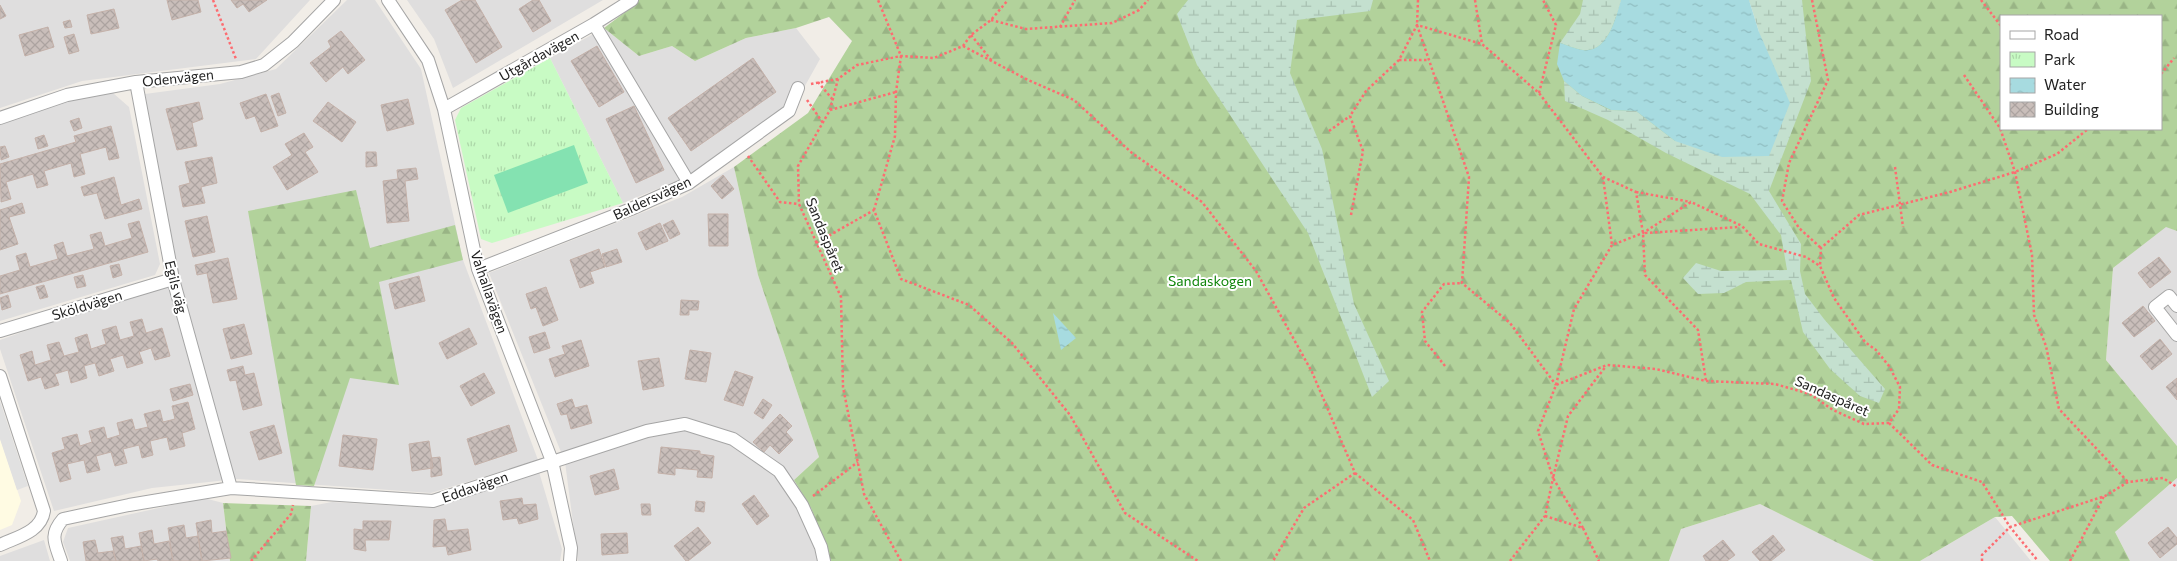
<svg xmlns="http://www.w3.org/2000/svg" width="2177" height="561" font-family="Commissioner,sans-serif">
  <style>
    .residential { fill: #dfdede }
    .education { fill: #fffbe3 }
    .forest { fill: url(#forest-firs); fill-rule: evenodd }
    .wetland { fill: url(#wetland-marsh) }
    .park { fill: url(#park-tufts) }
    .pitch { fill: #84e2b1 }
    .parking { fill: #e1e1e1 }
    .water { fill: url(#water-ripples) }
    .building { fill: url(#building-cross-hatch); stroke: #c4b1a9 }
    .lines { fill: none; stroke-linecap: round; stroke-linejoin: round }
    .street-casing { stroke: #a5a5a5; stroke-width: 14 }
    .path { stroke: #fd6c71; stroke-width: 2.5; stroke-dasharray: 2.5 2.5; stroke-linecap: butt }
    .street { stroke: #fff; stroke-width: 12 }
    .labels { text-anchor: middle; stroke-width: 4; stroke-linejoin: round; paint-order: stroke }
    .street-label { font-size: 14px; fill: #212121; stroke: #fff }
    .park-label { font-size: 14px; fill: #0f8509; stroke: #fff }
  </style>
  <defs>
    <pattern id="forest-firs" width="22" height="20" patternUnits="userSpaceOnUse" patternTransform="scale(1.25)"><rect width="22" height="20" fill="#b2d29b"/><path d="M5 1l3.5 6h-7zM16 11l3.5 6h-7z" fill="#99b485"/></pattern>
    <pattern id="wetland-marsh" width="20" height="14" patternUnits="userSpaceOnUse" patternTransform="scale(1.25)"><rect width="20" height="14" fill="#c4e0cf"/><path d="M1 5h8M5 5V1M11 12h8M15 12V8" fill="none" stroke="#a8c0b1"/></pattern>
    <pattern id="park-tufts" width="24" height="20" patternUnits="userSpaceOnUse" patternTransform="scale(1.25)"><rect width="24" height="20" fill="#c8fbc4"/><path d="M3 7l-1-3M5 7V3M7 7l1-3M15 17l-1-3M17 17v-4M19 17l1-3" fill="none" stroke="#acd7a8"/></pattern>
    <pattern id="water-ripples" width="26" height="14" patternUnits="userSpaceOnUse" patternTransform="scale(1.25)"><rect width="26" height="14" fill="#a7dbe0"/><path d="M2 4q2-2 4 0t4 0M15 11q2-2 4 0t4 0" fill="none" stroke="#8fbcc0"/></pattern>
    <pattern id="building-cross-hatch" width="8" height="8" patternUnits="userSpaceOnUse" patternTransform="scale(1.25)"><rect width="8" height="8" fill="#c9beba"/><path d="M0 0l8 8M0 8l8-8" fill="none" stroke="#aca3a0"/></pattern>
  </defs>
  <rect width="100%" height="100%" fill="#f1ede7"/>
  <path class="residential" d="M 0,0 L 310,0 L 256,59 L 82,81 L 0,108 Z
    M 347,0 L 375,0 L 421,69 L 463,260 L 538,460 L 431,493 L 237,479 L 152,488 L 54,511 L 0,349 L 0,340 L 177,277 L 145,94 L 220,84 L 276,69 Z
    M 407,0 L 603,0 L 453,88 L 434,39 Z
    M 604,28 L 639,56 L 672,46 L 695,61 L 746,38 L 796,28 L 820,59 L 796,102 L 691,175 L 623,203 L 550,58 Z
    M 113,93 L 129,107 L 160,264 L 155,275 L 0,321 L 0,125 L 67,100 Z
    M 734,167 L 758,275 L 819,457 L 794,480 L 811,508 L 831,561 L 578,561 L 565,462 L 489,273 L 682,197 Z
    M 2166,226 L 2177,231 L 2177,446 L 2106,360 L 2113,268 Z
    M 539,472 L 562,549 L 560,561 L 306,561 L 311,506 L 332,502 L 435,508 Z
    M 2177,478 L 2177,561 L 2130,561 L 2115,532 Z
    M 204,498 L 223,503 L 230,561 L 70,561 L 63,542 L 68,528 Z
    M 1760,504 L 1874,561 L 1669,561 L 1681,529 Z
    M 1995,517 L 2031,561 L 1920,561 Z
    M 44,540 L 50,561 L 0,561 L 0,556 Z"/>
  <path class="education" d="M 0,439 L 21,501 L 12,525 L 0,530 Z"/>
  <path class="forest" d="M 638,0 L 1621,0 L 1613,28 L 1790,104 L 1749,0 L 2177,0 L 2177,231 L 2166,227 L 2113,268 L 2106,360 L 2177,446 L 2177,478 L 2115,532 L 2130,561 L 2050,561 L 2012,516 L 1995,517 L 1920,561 L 1874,561 L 1760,504 L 1681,529 L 1669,561 L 831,561 L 811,508 L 794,480 L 819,457 L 758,275 L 734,167 L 808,113 L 852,41 L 829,17 L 796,28 L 746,38 L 695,61 L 672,46 L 639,56 L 604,28 L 636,4 ZM 2001,16 L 2161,16 L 2161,129 L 2001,129 Z
    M 356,190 L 370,248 L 455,225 L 463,260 L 379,282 L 399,385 L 350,378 L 314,486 L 296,485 L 248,211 Z
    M 223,503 L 311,506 L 306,561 L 230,561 Z"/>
  <path class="wetland" d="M 1188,0 L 1373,0 L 1370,11 L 1297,20 L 1290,73 L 1322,149 L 1354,304 L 1389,381 L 1372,397 L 1308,233 L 1197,65 L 1177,14 Z
    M 1583,0 L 1621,0 C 1616,17 1608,53 1583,50 C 1575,49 1567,45 1560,43 L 1580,14 Z
    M 1749,0 L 1802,0 L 1811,81 L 1769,191 L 1801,244 L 1800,271 L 1805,294 L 1824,319 L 1885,389 L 1879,403 L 1860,396 L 1830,369 L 1803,332 L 1791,280 L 1746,282 L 1724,293 L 1698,294 L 1683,278 L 1696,263 L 1721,271 L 1787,270 L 1781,235 L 1750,194 L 1666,153 L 1608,120 L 1565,101 L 1564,81 L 1582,96 L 1610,110 L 1636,111 L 1675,141 L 1759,32 Z"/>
  <path class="park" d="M 550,58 L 623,203 L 492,243 L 481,239 L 455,120 L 461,108 Z"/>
  <path class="pitch" d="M 574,145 L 588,183 L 508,213 L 494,175 Z"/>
  <path class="parking" d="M 0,401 L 28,486 L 17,490 L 0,439 Z"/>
  <path class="water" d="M 1621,0 L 1749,0 L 1759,32 L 1790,103 L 1769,156 L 1722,157 L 1675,141 L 1636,111 L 1611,110 L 1582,96 L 1564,81 L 1557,64 L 1560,43 C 1567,45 1575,49 1583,50 C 1608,53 1616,17 1621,0 Z
    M 1053,313 L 1076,338 L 1061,350 Z"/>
  <path class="building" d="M 167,0 L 198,0 L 201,12 L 172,20 Z
    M 231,0 L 267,0 L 249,12 L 243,4 L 237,8 Z
    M 462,0 L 475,0 L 502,47 L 476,63 L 445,10 Z
    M 533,0 L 539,0 L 551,21 L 533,32 L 519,9 Z
    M 0,5 L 6,16 L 0,19 Z
    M 114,9 L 119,28 L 91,34 L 87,15 Z
    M 70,20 L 72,27 L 65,28 L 63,22 Z
    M 48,27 L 54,47 L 25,56 L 19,35 Z
    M 341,31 L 365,60 L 348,74 L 343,67 L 326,82 L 310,63 L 331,47 L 328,41 Z
    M 74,34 L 79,51 L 69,54 L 64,37 Z
    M 597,46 L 624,92 L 599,107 L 571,61 Z
    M 753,58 L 776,92 L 691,151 L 668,118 Z
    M 279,93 L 286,113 L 278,116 L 271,96 Z
    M 266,94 L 278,126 L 261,132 L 255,116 L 246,119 L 240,103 Z
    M 408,99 L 414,124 L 387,131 L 381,105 Z
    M 199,102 L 203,119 L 192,123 L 197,146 L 177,150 L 166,109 Z
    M 328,102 L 356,122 L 342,142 L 313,121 Z
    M 634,106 L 664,170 L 636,183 L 606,119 Z
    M 79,118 L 82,128 L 74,131 L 70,121 Z
    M 111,126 L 119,158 L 109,160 L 106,147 L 80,154 L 85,174 L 74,177 L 71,163 L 44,171 L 48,185 L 37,188 L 33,174 L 6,182 L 11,199 L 1,202 L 0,164 L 76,142 L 74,136 Z
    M 304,133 L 313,147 L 305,152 L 318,172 L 287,190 L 273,167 L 292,155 L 285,144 Z
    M 44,135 L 48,146 L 38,149 L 35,138 Z
    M 5,146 L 9,157 L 1,160 L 0,147 Z
    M 366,152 L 376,152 L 377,166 L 366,167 Z
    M 212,157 L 217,183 L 201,187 L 205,203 L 183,207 L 179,186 L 190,183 L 185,162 Z
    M 416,168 L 418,179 L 405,181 L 409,221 L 387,223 L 383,181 L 398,179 L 397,170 Z
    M 723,175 L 734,189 L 722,199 L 711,186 Z
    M 114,177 L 121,205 L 139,199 L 142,209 L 105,219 L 97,193 L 84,196 L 81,187 Z
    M 22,203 L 25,213 L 9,217 L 18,244 L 0,250 L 0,210 Z
    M 708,214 L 728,214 L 728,246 L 709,246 Z
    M 207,216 L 215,252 L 193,257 L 185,221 Z
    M 673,220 L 680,234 L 670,239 L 663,225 Z
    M 139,221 L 148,252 L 0,294 L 0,276 L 20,270 L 16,256 L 26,253 L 30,267 L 58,259 L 54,245 L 63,242 L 67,256 L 94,249 L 90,235 L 101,232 L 105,246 L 132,238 L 128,224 Z
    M 660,223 L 668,241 L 646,250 L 638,233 Z
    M 599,249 L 605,267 L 590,272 L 594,283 L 580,288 L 570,260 Z
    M 617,249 L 622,262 L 606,267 L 602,254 Z
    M 2159,257 L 2171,272 L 2150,288 L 2138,273 Z
    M 228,258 L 237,299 L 213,303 L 207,273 L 197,275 L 195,265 Z
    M 119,264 L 122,275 L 113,278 L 110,266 Z
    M 83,275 L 86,286 L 77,288 L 74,277 Z
    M 419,276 L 425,301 L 395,309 L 389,284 Z
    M 44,285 L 48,297 L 40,299 L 36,287 Z
    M 546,287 L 558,320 L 543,326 L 536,307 L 531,309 L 526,294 Z
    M 8,295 L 11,307 L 2,310 L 0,298 Z
    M 681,300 L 699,301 L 698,310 L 689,310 L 689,315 L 680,315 Z
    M 2143,306 L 2155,321 L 2134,337 L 2122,323 Z
    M 142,319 L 146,333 L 162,328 L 170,356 L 155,360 L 151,348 L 139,352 L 143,363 L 127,368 L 123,355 L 110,359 L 114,371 L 99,376 L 95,363 L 84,366 L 87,378 L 71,383 L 68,370 L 55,374 L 59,385 L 45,389 L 41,377 L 28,381 L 20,355 L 32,351 L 35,365 L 51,360 L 47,345 L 59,342 L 64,356 L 79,352 L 75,338 L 87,334 L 91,349 L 106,344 L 102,330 L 116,326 L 120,340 L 134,336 L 130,322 Z
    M 244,324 L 252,354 L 231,359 L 223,329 Z
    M 469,328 L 477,344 L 447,359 L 439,343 Z
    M 545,332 L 550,348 L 534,353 L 529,337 Z
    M 2160,339 L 2172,354 L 2152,370 L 2140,356 Z
    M 581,340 L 589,366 L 555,377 L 549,359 L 565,354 L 562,346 Z
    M 690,350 L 711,353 L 706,382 L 685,379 Z
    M 659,358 L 664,386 L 643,390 L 638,361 Z
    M 243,366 L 245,375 L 254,373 L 262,405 L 243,410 L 236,380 L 230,381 L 227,370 Z
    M 735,371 L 753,377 L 743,406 L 724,400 Z
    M 484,373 L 495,393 L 471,406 L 460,386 Z
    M 2177,378 L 2177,400 L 2166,387 Z
    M 190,384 L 193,395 L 173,401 L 170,389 Z
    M 572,399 L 575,408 L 587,405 L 592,423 L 571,429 L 567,414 L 561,415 L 557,404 Z
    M 763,399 L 772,405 L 763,419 L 754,413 Z
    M 188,402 L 195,429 L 182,433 L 185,446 L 170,450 L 167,437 L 150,441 L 153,455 L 142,458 L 139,445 L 123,449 L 127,463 L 115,466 L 111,452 L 96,456 L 100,470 L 87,473 L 84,460 L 67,464 L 71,479 L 60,482 L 52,453 L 65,449 L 62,438 L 77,434 L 80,446 L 92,442 L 89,431 L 104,427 L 107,439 L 120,435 L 117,423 L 132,419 L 135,430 L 148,427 L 144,414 L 160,410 L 163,422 L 175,419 L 172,406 Z
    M 780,414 L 792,426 L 786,432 L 793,440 L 779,454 L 770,445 L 764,452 L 753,442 Z
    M 274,425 L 282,453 L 259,460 L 250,432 Z
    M 509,425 L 517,451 L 475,465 L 467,439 Z
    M 343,435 L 377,439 L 373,470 L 339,466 Z
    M 429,441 L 433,468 L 412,471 L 409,444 Z
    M 661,447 L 700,451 L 700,454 L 714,456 L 712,478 L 697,477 L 698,470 L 675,468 L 675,475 L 658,473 Z
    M 440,457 L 442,475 L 431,477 L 431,458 Z
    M 614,469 L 619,489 L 595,495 L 590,476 Z
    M 754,495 L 769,516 L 757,525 L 742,504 Z
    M 522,498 L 523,505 L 536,504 L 538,519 L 519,524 L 517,518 L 503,520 L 500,501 Z
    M 696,501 L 705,502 L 704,512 L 695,511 Z
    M 641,504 L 650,504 L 651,515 L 642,515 Z
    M 445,519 L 447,531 L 468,529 L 471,550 L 448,555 L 446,546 L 433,547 L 434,520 Z
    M 211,520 L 212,533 L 226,531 L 231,558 L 202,561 L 196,523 Z
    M 363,521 L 391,521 L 389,540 L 365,540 L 366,551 L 354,549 L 354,529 L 363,530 Z
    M 184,525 L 186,538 L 198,536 L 202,561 L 173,561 L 168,528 Z
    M 698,527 L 711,543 L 688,561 L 686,561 L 674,546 Z
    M 2168,527 L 2177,538 L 2177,544 L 2160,558 L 2148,543 Z
    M 152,530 L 154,544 L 169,541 L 173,561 L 158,561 L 157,559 L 144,561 L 139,533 Z
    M 627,533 L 628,553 L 602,555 L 601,534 Z
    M 1773,535 L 1785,550 L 1771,561 L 1760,561 L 1752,552 Z
    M 123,536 L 125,549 L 141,546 L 144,561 L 116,561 L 111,538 Z
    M 95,540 L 98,553 L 113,551 L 116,561 L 86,561 L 83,542 Z
    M 1723,540 L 1735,555 L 1727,561 L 1706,561 L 1703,556 Z"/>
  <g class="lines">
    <g class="street-casing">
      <path id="street" d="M 388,0 L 428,60 L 444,109 L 478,269 L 552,461 L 571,548 L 570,561
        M 594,24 L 689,183
        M 136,82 L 173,279 L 231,488
        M 444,109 L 594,24 L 632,0
        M 0,118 L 67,95 L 136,82 L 241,72 L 264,65 L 293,42 L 334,0
        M 478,269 L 631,209 L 689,183 L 789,111 L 798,88
        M 2177,306 L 2169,296 L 2155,307 L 2177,335
        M 0,331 L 173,279
        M 0,376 L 44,511 C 41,532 17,537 0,545
        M 61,561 C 55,543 49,535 63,519 L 129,505 L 231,488 L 433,501 L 647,431 L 685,424 L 733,439 L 779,471 L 802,505 L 821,547 L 824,561"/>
    </g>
    <path class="path" d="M 213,0 L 236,59
      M 1418,0 L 1417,25 L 1469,177 L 1462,283 L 1510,323 L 1556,385
      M 1475,0 L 1482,44
      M 1812,0 L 1828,80 L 1789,163 L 1782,201 L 1799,228 L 1821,248
      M 1981,0 L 2001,26
      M 991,20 L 1026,29 L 1112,23 L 1139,10 L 1148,0
      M 1060,27 L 1075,0
      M 971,35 L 992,61
      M 963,46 L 1028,80 L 1074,100 L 1132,153 L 1202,202 L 1256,271 L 1312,372 L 1355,473 L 1304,508 L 1273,561
      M 1399,60 L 1429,60
      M 2161,74 L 2174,58
      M 1964,75 L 2000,128 L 2015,172 L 2032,255 L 2034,315 L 2046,346 L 2059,409 L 2128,482
      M 818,82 L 833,100
      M 811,84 L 838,79
      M 1539,93 L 1556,25 L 1543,0
      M 807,100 L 823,123
      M 830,110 L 896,92
      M 1329,131 L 1350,116
      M 748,156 L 780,202 L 799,204
      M 1895,167 L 1903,227
      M 1603,177 L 1612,245
      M 1636,192 L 1691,202
      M 874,210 L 895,136 L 896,92 L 901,56 L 878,0
      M 1351,215 L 1363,151 L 1350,116 L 1366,91 L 1399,60 L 1417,25 L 1482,44 L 1539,93 L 1603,177 L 1636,192 L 1643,233 L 1645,275 L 1698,330 L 1706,381
      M 1645,233 L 1739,227
      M 816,243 L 874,210 L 901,279 L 969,305 L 1012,343 L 1070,415 L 1125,513 L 1198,561
      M 1445,366 L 1425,341 L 1422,312 L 1444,284 L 1462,283
      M 1556,385 L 1574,309 L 1612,245 L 1643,233 L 1691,202 L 1742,226 L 1759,244 L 1806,257 L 1820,266
      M 1889,423 L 1932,465 L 1982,482 L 2010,527 L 2038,561
      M 1355,473 L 1413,520 L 1430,561
      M 813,496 L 858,462
      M 1545,516 L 1583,528 L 1599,561
      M 1583,528 L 1553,478 L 1568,416 L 1606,366
      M 251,561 L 291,514 L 293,505
      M 901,561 L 864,494 L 843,387 L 841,297 L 799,204 L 798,166 L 830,110 L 838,79 L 857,65 L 901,56 L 934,58 L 963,46 L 971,35 L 991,20 L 1008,0
      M 1510,561 L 1545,516 L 1553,478 L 1538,431 L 1556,385 L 1607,365 L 1656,369 L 1706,381 L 1775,384 L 1810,394 L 1833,410 L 1864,424 L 1889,423 L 1899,409 L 1900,387 L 1889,366 L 1876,350 L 1865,342 L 1834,298 L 1820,266 L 1821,248 L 1859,215 L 1950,192 L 2015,172 L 2057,154 L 2088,129
      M 1982,561 L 1982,555 L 2010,527 L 2105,496 L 2128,482 L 2163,478 L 2177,487
      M 2070,561 L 2104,496"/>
    <use href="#street" class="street"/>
  </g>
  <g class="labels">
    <g class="street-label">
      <text transform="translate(539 56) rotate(-29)" y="5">Utgårdavägen</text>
      <text transform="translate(178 78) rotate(-6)" y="5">Odenvägen</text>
      <text transform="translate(652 198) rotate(-25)" y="5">Baldersvägen</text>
      <text transform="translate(825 235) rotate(68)" y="5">Sandaspåret</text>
      <text transform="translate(176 287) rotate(76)" y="5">Egils väg</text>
      <text transform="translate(489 292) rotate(71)" y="5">Valhallavägen</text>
      <text transform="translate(87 305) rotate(-17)" y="5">Sköldvägen</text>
      <text transform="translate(1832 396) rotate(24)" y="5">Sandaspåret</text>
      <text transform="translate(475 487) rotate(-19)" y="5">Eddavägen</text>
    </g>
    <g class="park-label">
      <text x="1210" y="286">Sandaskogen</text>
    </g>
  </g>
  <rect x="2000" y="15" width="162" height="115" fill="#ffffff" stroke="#a6a6a6"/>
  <rect x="2010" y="31" width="25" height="8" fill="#ffffff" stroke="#a6a6a6"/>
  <text x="2044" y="40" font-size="15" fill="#212121">Road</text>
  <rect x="2010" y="52" width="25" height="15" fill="url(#park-tufts)" stroke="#a6a6a6"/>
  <text x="2044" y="65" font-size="15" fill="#212121">Park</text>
  <rect x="2010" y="78" width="25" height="15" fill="url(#water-ripples)" stroke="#a6a6a6"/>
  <text x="2044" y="90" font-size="15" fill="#212121">Water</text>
  <rect x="2010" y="102" width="25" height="15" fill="url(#building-cross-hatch)" stroke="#a6a6a6"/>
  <text x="2044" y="115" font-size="15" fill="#212121">Building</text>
</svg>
